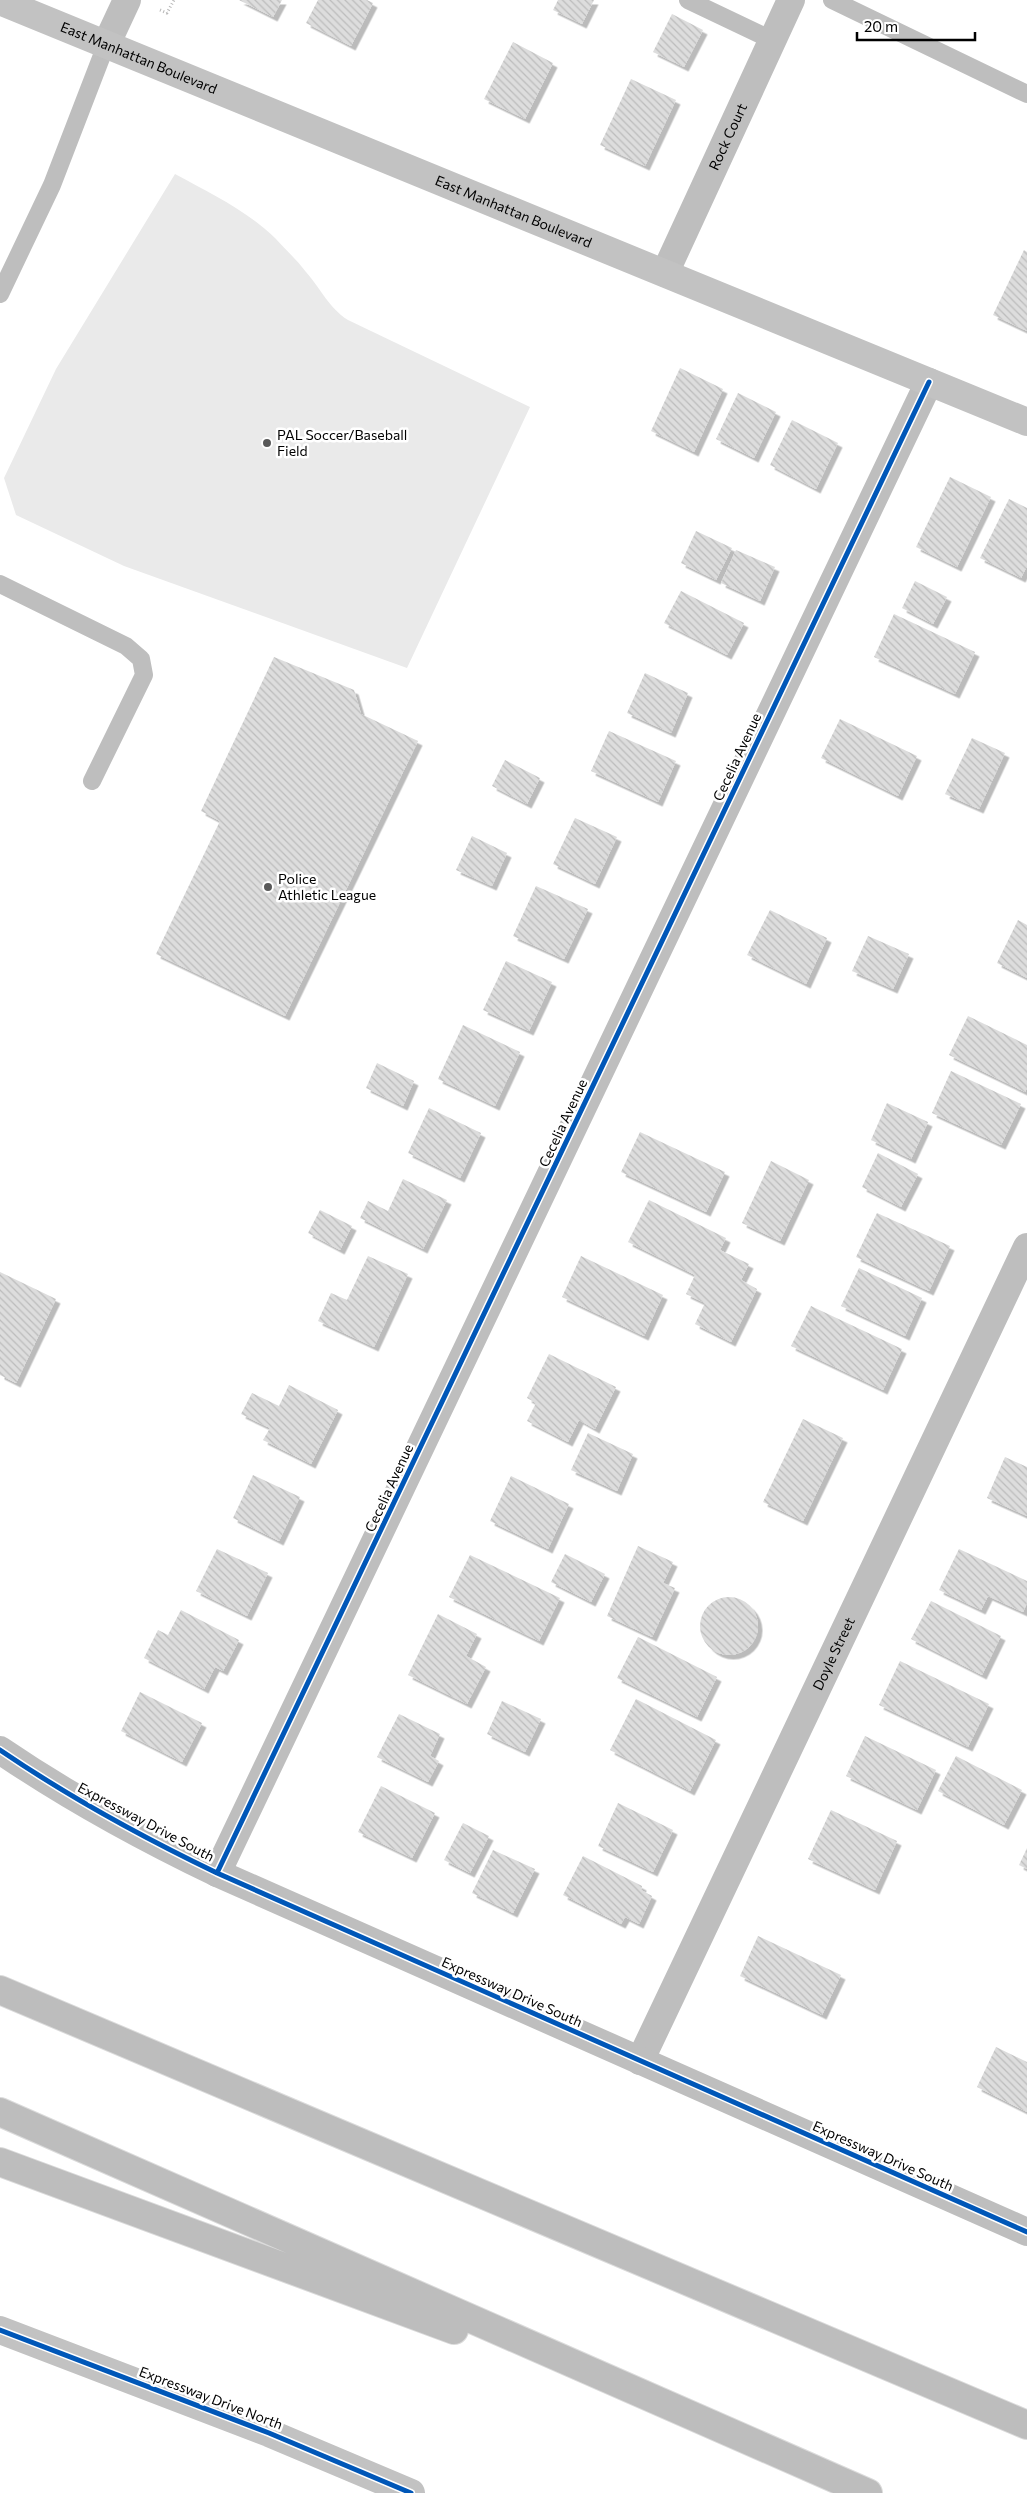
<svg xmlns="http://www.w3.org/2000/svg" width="1027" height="2493" font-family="Commissioner,sans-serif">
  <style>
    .grass { fill: #eaeaea }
    .building { fill: url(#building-back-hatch); filter: url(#shadow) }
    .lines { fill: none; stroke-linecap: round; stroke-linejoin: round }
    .motorway-casing { stroke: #dbdbdb; stroke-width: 30 }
    .path { stroke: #b8b8b8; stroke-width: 3; stroke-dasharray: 1 2.5; stroke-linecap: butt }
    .service { stroke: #bebebe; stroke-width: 18 }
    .minor { stroke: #bebebe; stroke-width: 28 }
    .tertiary { stroke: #bebebe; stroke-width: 28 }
    .secondary { stroke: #c2c2c2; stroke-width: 28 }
    .motorway { stroke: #bdbdbd; stroke-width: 28 }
    .cycleway-casing { stroke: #fff; stroke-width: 8 }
    .cycleway { stroke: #0057b8; stroke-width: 5 }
    .poi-dot { fill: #595959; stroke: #fff; stroke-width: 2 }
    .labels { text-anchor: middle; stroke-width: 5; stroke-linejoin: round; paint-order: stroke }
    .street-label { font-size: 14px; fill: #000; stroke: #fff }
    .poi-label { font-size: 14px; fill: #000; stroke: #fff; text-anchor: start }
  </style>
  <defs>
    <pattern id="building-back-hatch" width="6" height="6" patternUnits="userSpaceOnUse" patternTransform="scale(1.25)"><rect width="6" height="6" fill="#ddd"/><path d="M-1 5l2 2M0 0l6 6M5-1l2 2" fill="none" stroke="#bcbcbc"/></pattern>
    <filter id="shadow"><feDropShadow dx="4.5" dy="4.5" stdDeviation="0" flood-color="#0004"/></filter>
  </defs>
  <rect width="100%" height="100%" fill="#fff"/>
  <path class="grass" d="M 175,174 C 210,193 246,210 275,238 C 285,249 297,260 306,272 C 321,289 329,308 348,320 L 530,407 L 407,668 L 124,566 L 16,515 L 4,478 L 56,369 Z"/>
  <path class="building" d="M 239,0 L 282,0 L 273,17 Z
    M 318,0 L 367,0 L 373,3 L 351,46 L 306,23 Z
    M 558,0 L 594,0 L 582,24 L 553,10 Z
    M 672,14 L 703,30 L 684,67 L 653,52 Z
    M 513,42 L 553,63 L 525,119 L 484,99 Z
    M 631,79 L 676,100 L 645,166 L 600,145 Z
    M 1024,250 L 1027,252 L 1027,331 L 993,315 Z
    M 680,368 L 723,389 L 694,452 L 651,431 Z
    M 738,393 L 776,412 L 754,458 L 716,439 Z
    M 792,420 L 838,443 L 816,489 L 770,465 Z
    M 950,477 L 991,497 L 957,567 L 916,547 Z
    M 1009,499 L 1027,508 L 1027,566 L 1021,578 L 980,558 Z
    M 696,531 L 732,548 L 716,580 L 681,563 Z
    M 736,550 L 775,567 L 760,601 L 721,583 Z
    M 915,581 L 947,597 L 933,624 L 902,608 Z
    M 681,591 L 744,623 L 727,655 L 664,623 Z
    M 894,614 L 975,652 L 955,694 L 874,657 Z
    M 274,657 L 354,690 L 361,714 L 418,741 L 285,1016 L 156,954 L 220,821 L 201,811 Z
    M 645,673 L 688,693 L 671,733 L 627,713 Z
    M 840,719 L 917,756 L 898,796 L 821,758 Z
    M 609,731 L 676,761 L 658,802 L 591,771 Z
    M 972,738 L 1005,753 L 979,809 L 945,794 Z
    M 505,760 L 540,778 L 527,804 L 492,786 Z
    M 575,818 L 617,837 L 595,884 L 553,864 Z
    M 472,836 L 507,853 L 492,886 L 456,870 Z
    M 536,886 L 588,909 L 564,959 L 513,936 Z
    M 770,910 L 827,938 L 806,984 L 747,955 Z
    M 1018,920 L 1027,925 L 1027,978 L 997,963 Z
    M 868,936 L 909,954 L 893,989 L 852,971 Z
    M 506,961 L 552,982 L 529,1031 L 483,1010 Z
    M 968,1016 L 1027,1045 L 1027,1088 L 1025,1092 L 949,1055 Z
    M 463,1025 L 520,1052 L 495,1106 L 438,1079 Z
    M 377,1063 L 414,1081 L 403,1106 L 366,1088 Z
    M 951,1071 L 1021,1104 L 1001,1145 L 932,1113 Z
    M 887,1103 L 928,1122 L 911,1159 L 871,1140 Z
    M 429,1108 L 481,1133 L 460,1178 L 408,1153 Z
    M 640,1132 L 725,1172 L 706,1212 L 621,1172 Z
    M 878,1153 L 918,1174 L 901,1207 L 862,1187 Z
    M 771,1161 L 809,1180 L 780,1241 L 742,1223 Z
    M 403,1179 L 447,1200 L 423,1249 L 360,1218 L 368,1201 L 388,1211 Z
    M 649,1200 L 726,1238 L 720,1250 L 749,1264 L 741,1280 L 757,1289 L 731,1342 L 695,1324 L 705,1303 L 686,1294 L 695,1275 L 628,1242 Z
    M 320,1210 L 352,1226 L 340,1250 L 308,1233 Z
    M 877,1213 L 950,1246 L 929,1291 L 856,1257 Z
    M 368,1256 L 408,1274 L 374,1347 L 318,1321 L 331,1293 L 347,1300 Z
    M 581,1256 L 663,1295 L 644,1336 L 562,1297 Z
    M 859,1268 L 922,1298 L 905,1336 L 841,1306 Z
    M 0,1272 L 56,1299 L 16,1383 L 0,1375 Z
    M 811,1306 L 902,1349 L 883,1390 L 791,1346 Z
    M 549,1354 L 616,1387 L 595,1429 L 579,1420 L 568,1442 L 527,1421 L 536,1403 L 527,1398 Z
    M 289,1385 L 338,1410 L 311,1464 L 263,1440 L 270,1428 L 241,1414 L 252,1393 L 279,1406 Z
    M 803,1419 L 843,1438 L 803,1521 L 763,1502 Z
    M 588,1433 L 633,1454 L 617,1491 L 571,1470 Z
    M 1005,1457 L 1027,1467 L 1027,1516 L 987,1498 Z
    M 253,1475 L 300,1497 L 279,1541 L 233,1518 Z
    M 511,1476 L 569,1504 L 548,1549 L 490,1521 Z
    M 638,1546 L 673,1562 L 663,1583 L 675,1588 L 652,1637 L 607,1616 Z
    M 217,1549 L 268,1573 L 247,1616 L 196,1591 Z
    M 959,1549 L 1027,1581 L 1027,1603 L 1023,1612 L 988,1596 L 981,1610 L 939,1590 Z
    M 565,1554 L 605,1574 L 591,1602 L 551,1582 Z
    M 470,1555 L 560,1598 L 539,1641 L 449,1597 Z
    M700 1626a29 29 0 1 1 58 0a29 29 0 1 1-58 0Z
    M 931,1601 L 1001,1636 L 982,1675 L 911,1639 Z
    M 181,1610 L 239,1640 L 223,1671 L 215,1667 L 204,1689 L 144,1658 L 158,1630 L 168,1635 Z
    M 438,1614 L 477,1634 L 466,1656 L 486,1667 L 467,1704 L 408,1675 Z
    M 638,1637 L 717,1677 L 697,1717 L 617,1678 Z
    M 900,1661 L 989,1704 L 968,1747 L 879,1705 Z
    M 140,1692 L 202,1723 L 182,1762 L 121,1731 Z
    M 636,1699 L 716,1740 L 690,1791 L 610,1750 Z
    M 502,1701 L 541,1719 L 525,1752 L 487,1734 Z
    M 399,1714 L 440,1734 L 430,1756 L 439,1761 L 428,1782 L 377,1757 Z
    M 865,1736 L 936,1770 L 917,1810 L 846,1776 Z
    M 956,1756 L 1022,1790 L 1004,1825 L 938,1791 Z
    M 381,1786 L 435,1813 L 412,1858 L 358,1832 Z
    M 618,1803 L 673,1830 L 653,1872 L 598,1846 Z
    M 831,1810 L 897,1841 L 875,1890 L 808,1859 Z
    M 463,1823 L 489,1836 L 470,1873 L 444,1860 Z
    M 1027,1848 L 1027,1869 L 1019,1865 Z
    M 493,1850 L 535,1869 L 513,1913 L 472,1893 Z
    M 583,1856 L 642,1886 L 641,1890 L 652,1896 L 639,1924 L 625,1917 L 621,1924 L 563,1895 Z
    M 758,1936 L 841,1975 L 822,2015 L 740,1976 Z
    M 996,2047 L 1027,2062 L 1027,2112 L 977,2087 Z"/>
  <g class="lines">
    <g class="motorway-casing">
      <path id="motorway" d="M 0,1990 L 1027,2425
        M 0,2112 L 868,2493
        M 0,2162 L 454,2330"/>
    </g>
    <path class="path" d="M 160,10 L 167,13 L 174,0"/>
    <path class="service" d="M 688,0 L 772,40
      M 832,0 L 1027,94
      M 0,294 L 52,185 L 106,45
      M 0,584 L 126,646 L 141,659 L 144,675 L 92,781"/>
    <g class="minor">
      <path d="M 106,45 L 127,0"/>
      <path id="s1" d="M 665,273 L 791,0"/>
      <path d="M 217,1873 L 929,382"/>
      <path id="s2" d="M 640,2061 L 1027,1247"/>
    </g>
    <path class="tertiary" d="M 0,1750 C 69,1797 142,1837 217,1873 L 1027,2232"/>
    <g class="secondary">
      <path id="s3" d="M 0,1 L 1027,422"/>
      <path d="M 0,2330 L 269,2433 L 411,2493"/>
    </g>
    <use href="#motorway" class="motorway"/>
    <g class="cycleway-casing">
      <path id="cycleway" d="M 0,1750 C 69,1797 142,1837 217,1873 L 1027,2232
        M 217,1873 L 929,382
        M 0,2330 L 269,2433 L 411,2493"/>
    </g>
    <use href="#cycleway" class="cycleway"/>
  </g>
  <g class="poi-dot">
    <circle cx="267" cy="443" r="5"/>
    <circle cx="268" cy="887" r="5"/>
  </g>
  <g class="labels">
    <g class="street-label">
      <text dy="5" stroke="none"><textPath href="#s3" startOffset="150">East Manhattan Boulevard</textPath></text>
      <text dy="5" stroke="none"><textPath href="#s1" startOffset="150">Rock Court</textPath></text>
      <text dy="5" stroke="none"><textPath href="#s3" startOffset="555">East Manhattan Boulevard</textPath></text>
      <text transform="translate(737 757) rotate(-65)" y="5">Cecelia Avenue</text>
      <text transform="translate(563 1123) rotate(-65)" y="5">Cecelia Avenue</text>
      <text transform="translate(389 1488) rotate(-65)" y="5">Cecelia Avenue</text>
      <text dy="5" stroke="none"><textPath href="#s2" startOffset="451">Doyle Street</textPath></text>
      <text transform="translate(146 1822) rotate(28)" y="5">Expressway Drive South</text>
      <text transform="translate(512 1992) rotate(24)" y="5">Expressway Drive South</text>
      <text transform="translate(883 2156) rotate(24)" y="5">Expressway Drive South</text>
      <text transform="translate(211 2398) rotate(21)" y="5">Expressway Drive North</text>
    </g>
    <g class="poi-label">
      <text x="277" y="440">PAL Soccer/Baseball<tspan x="277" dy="16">Field</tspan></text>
      <text x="278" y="884">Police<tspan x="278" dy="16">Athletic League</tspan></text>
    </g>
  </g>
  <path d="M857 32v8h118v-8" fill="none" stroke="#000000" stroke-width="2.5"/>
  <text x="864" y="32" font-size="15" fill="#000000" stroke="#ffffff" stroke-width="4" paint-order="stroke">20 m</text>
</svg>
